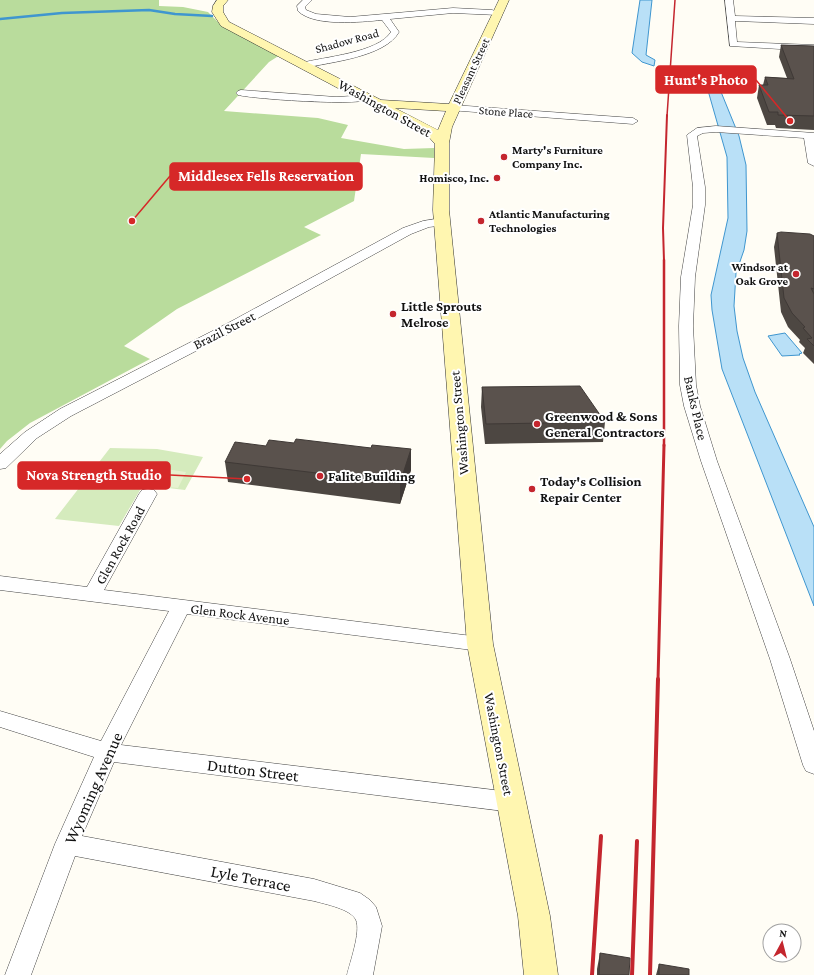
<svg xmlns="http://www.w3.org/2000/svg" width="814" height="975" font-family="'Crimson Pro',serif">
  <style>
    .green { fill: #d5ebbd }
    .forest { fill: #b9dc9c }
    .pitch { fill: #e6f2cf }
    .water { fill: #b9e0f7; stroke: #3f96cf }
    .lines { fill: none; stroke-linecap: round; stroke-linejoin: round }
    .stream { stroke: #3f96cf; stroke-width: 2.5 }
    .minor-casing { stroke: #444; stroke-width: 1 }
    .secondary-casing { stroke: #333; stroke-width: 1 }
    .minor { fill: #fff; fill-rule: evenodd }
    .secondary { fill: #fff6b0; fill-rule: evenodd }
    .rail-far4 { stroke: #c4262e; stroke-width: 1.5 }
    .rail-far3 { stroke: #c4262e; stroke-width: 2 }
    .rail-far2 { stroke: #c4262e; stroke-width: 2.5 }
    .rail-far1 { stroke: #c4262e; stroke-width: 3 }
    .rail { stroke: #c4262e; stroke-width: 4 }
    .wall { fill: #4d4742 }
    .shaded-wall { fill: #3f3936 }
    .building { fill: #5a524d; stroke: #3f3936 }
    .poi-dot { fill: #c4262e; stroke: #fff; stroke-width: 1.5 }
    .labels { text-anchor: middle; stroke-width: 4; stroke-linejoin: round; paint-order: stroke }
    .far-street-label { font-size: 12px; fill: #111; stroke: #fff }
    .far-poi-label { font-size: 12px; font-weight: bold; fill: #111; stroke: #fff; text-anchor: start }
    .street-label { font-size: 14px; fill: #111; stroke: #fff }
    .poi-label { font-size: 14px; font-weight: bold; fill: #111; stroke: #fff; text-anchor: start }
    .near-street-label { font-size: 17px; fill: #111; stroke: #fff }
    .leader { fill: none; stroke: #d62828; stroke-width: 1.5 }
    .callout-dot { fill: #d62828; stroke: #fff; stroke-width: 1.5 }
    .callout { fill: #d62828; stroke: #d62828; stroke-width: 1.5 }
    .callout-label { font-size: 15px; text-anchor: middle; font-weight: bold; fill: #fff }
  </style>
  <rect width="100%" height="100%" fill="#fffdf5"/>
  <path class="green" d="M 110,448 L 157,449 L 203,457 L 185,490 L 143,485 L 119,526 L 55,519 Z"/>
  <path class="forest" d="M 0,0 L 159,0 L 159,6 L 183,7 L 208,12 L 222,26 L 280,55 L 269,62 L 224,111 L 318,118 L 348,125 L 341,138 L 404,149 L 434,148 L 434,158 L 361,154 L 354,201 L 304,227 L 321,235 L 177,309 L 124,346 L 150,359 L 30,423 L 7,441 L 0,449 Z"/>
  <path class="pitch" d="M 166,469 L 186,472 L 178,488 L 157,486 Z"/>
  <path class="water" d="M 640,0 L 652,0 L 646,55 L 655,60 L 654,66 L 642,62 L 632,53 Z
    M 707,87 L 719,87 L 739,136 L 746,165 L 747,231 L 744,250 L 736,273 L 734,306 L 737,331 L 743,358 L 755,392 L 814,527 L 814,606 L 722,369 L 712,310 L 711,295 L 728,218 L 727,157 Z
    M 785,333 L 802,353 L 799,354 L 800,355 L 782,356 L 768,336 Z"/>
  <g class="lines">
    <path class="stream" d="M 0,19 L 62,13 L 149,10 L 175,14 L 212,16"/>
    <g class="minor-casing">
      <path id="minor" d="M 303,0 L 312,0 L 305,7 L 306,10 L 316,14 L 350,17 L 453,8 L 492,10 L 502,13 L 498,15 L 453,13 L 390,19 L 399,32 C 385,57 331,62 304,68 L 299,65 L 301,63 C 323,57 378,53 391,32 L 382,20 C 361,22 314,27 298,11 L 297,6 Z
        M 725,0 L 733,0 L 735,16 L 814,18 L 814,24 L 735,21 L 737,42 L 814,45 L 814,51 L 730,46 Z
        M 241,90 L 336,97 L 369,95 L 374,98 C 366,107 254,99 238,95 L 236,93 L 238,91 Z
        M 453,105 L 633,118 L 638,121 L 633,124 L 449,110 L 448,108 Z
        M 716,126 L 814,133 L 814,166 L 808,163 L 804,138 L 716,132 L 703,133 L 697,136 L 705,187 L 705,205 L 695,277 L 693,326 L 696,385 L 700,406 L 717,461 L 790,659 L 814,731 L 814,774 L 806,771 L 803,765 L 770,659 L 701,461 L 684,406 L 680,385 L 679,326 L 681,277 L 693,205 L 693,187 L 687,135 L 697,128 Z
        M 442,218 L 446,219 L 448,222 L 446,225 L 429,227 L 411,234 L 240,328 L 71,416 L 37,438 L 6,468 L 0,469 L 0,454 L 25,432 L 60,409 L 230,322 L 403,228 L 423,221 Z
        M 148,489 L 154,490 L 157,494 L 104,590 L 480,637 L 487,639 L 490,644 L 487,649 L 480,651 L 187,614 L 121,745 L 511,792 L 519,795 L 522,802 L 519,809 L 511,812 L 114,762 L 82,836 L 314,879 L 360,893 L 370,900 L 376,907 L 382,926 L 373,975 L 347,975 C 350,962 361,932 356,920 C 351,909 325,904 314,901 L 75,856 L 31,975 L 5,975 L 55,844 L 94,757 L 0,727 L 0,711 L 101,741 L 169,611 L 0,590 L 0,576 L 87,587 L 139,494 L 142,490 Z"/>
    </g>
    <g class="secondary-casing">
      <path id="secondary" d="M 217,0 L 228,0 L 223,6 L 223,12 L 229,22 L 381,100 L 449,104 L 499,0 L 509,0 L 452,127 L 449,143 L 449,210 L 493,644 L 550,916 L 558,975 L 524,975 L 518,916 L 467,644 L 433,210 L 435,144 L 428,136 L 417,130 L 221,26 L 212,12 L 213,6 ZM 395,108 L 446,111 L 438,130 Z"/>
    </g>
    <use href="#minor" class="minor"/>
    <use href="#secondary" class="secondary"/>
    <path class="rail-far4" d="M 667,116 L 675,0"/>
    <path class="rail-far3" d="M 664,261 L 663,228 L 667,115"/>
    <path class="rail-far2" d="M 664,260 L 664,446"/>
    <path class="rail-far1" d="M 658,680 L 664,445"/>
    <path class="rail" d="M 592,975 L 601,836
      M 632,975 L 637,841
      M 650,975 L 658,679"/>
  </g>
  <path class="wall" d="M 781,45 L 814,46 L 814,130 L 776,128 L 775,125 L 767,125 L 757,98 L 759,85 L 763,85 L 765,77 L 787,78 L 779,57 Z
    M 777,233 L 814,236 L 814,364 L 803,353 L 805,348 L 799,342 L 800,340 L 788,327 L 781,312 L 774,247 Z
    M 482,387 L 605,422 L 603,442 L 485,444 L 481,407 Z
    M 294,443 L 371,448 L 411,449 L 411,470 L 400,504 L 228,482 L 225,462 L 266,446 Z
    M 600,953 L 629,975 L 597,975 L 597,969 Z
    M 659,964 L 689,975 L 656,975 Z"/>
  <path class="shaded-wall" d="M 411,449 L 411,470 L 400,504 L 400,483 Z"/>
  <path class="building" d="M 781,45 L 814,46 L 814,116 L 778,115 L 778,112 L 769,112 L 759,85 L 768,85 L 765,77 L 794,79 Z
    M 781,232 L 810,234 L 814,236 L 814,289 L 811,288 L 814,294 L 814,346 L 807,339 L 812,338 L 803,328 L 805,327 L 792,313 L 784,298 L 777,233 Z
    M 580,386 L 605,422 L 486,424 L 482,387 Z
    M 296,439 L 371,448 L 372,445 L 411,449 L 400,483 L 225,462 L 235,442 L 266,446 L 269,440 L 294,443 Z
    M 600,953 L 630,958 L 629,975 L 599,975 Z
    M 659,964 L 689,969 L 689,975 L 659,975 Z"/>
  <g class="poi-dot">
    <circle cx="504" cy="157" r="4"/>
    <circle cx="497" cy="178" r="4"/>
    <circle cx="481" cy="221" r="4"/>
    <circle cx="796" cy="274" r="4"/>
    <circle cx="393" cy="314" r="4"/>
    <circle cx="537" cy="424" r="4"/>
    <circle cx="320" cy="476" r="4"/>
    <circle cx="532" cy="489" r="4"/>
  </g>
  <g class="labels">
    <g class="far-street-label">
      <text transform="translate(347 41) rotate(-15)" y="4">Shadow Road</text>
      <text transform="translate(471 71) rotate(-65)" y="4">Pleasant Street</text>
      <text transform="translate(506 112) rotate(4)" y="4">Stone Place</text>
    </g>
    <g class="far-poi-label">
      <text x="512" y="154">Marty's Furniture<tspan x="512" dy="14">Company Inc.</tspan></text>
      <text x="489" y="182" text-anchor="end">Homisco, Inc.</text>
      <text x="489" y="218">Atlantic Manufacturing<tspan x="489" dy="14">Technologies</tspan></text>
      <text x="788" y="271" text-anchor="end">Windsor at<tspan x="788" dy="14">Oak Grove</tspan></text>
    </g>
    <g class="street-label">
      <text transform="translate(385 108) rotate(29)" y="5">Washington Street</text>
      <text transform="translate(224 330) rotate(-27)" y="5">Brazil Street</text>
      <text transform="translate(696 408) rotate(77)" y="5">Banks Place</text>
      <text transform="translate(459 423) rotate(-95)" y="5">Washington Street</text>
      <text transform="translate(120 545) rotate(-61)" y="5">Glen Rock Road</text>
      <text transform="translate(240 614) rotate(7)" y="5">Glen Rock Avenue</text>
      <text transform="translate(499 744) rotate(79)" y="5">Washington Street</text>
    </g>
    <g class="poi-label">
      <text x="401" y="311">Little Sprouts<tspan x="401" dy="16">Melrose</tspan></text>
      <text x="545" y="421">Greenwood &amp; Sons<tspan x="545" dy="16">General Contractors</tspan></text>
      <text x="328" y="481">Falite Building</text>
      <text x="540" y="486">Today's Collision<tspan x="540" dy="16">Repair Center</tspan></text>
    </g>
    <g class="near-street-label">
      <text transform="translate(253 770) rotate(7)" y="6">Dutton Street</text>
      <text transform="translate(93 788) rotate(-66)" y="6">Wyoming Avenue</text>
      <text transform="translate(251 878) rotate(11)" y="6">Lyle Terrace</text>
    </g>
  </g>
  <path class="leader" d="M790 121L756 80M132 221L170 176M247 479L170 475"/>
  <g class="callout-dot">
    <circle cx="790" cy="121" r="4"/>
    <circle cx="132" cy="221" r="4"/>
    <circle cx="247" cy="479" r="4"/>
  </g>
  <g class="callout">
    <rect x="656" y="66" width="100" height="27" rx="4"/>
    <rect x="170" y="163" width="192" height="27" rx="4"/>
    <rect x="18" y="462" width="152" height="27" rx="4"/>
  </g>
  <g class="callout-label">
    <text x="706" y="85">Hunt's Photo</text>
    <text x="266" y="181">Middlesex Fells Reservation</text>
    <text x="94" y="480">Nova Strength Studio</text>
  </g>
  <g transform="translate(782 943) rotate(7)"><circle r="19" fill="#ffffff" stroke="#a0a0a0"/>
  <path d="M0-3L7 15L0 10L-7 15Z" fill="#c4262e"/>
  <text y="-6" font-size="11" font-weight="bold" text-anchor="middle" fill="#111111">N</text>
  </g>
</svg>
